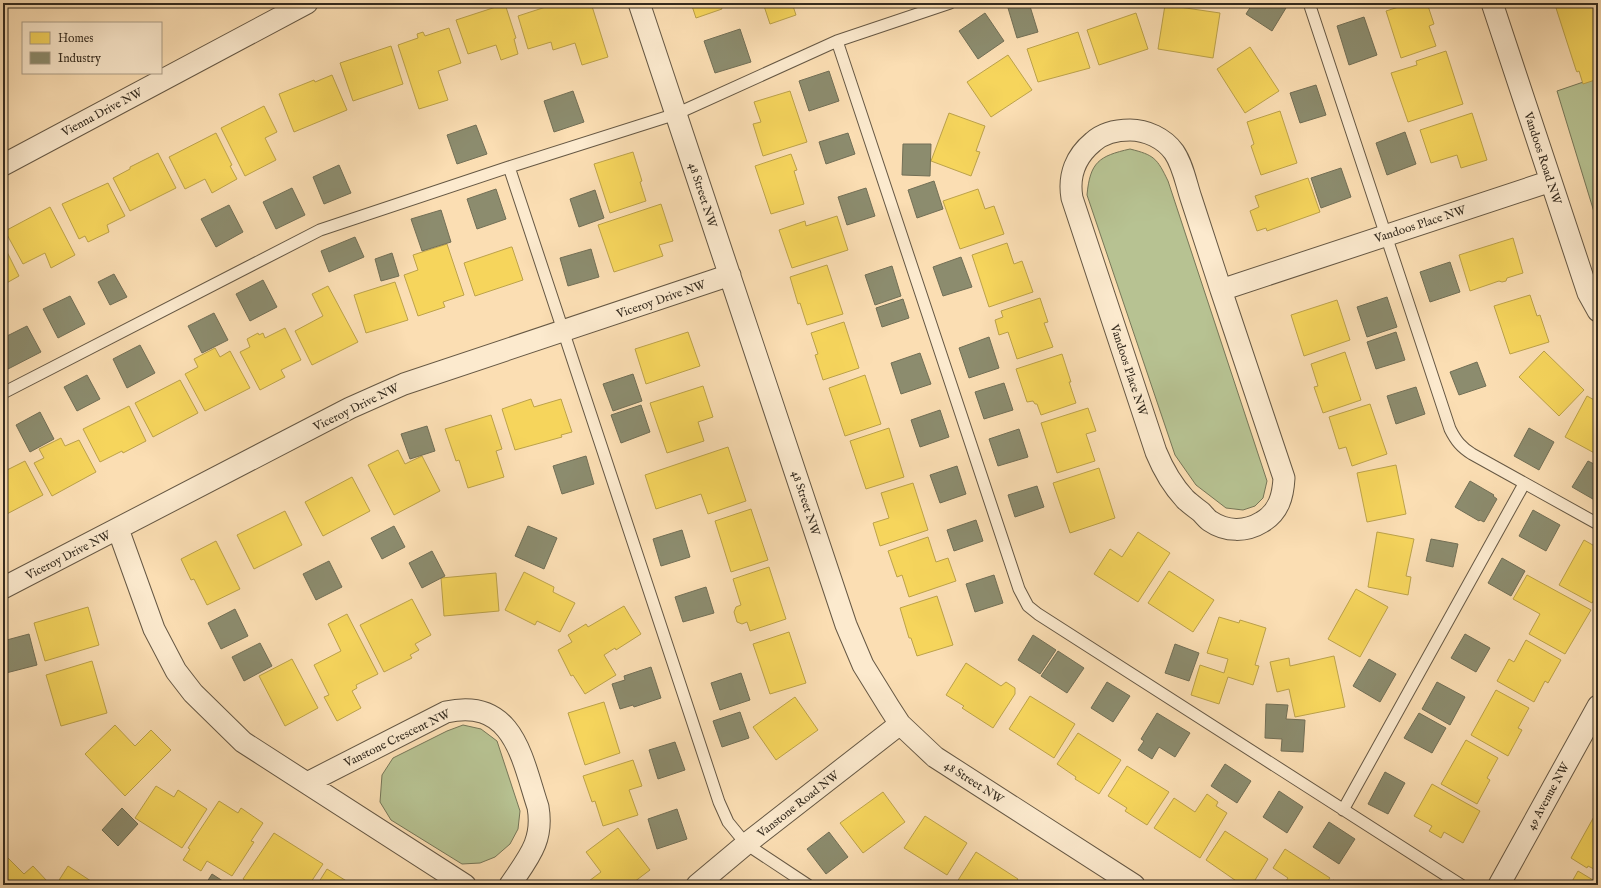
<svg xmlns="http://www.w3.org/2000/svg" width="1601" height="888" font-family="'IM FELL English',serif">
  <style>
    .green { fill: #b7c292; stroke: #767658 }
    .homes { fill: #f6d55c; stroke: #bca24a }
    .industry { fill: #8c8c6e; stroke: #726f56 }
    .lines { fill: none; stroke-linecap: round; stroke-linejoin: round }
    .service-casing { stroke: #665844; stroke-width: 13 }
    .minor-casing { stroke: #665844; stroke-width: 23 }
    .service { stroke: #fceace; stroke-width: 11 }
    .minor { stroke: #fceace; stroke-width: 21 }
    .labels { text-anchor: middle; stroke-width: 4; stroke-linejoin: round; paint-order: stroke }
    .street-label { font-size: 12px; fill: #342b1f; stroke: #fceace }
  </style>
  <rect width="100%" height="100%" fill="#fbdeb3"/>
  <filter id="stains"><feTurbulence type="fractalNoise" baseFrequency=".005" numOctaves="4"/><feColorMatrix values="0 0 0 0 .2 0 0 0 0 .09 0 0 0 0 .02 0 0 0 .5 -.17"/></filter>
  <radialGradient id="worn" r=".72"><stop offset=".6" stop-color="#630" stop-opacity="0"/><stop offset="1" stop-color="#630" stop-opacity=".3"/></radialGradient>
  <path class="green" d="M 1598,77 L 1598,225 L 1557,91 Z
    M 1130,149 C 1154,155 1157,158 1168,181 L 1267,481 L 1263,498 L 1255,506 L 1243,510 L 1226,508 L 1196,485 L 1175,455 L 1087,195 C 1090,162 1099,156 1130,149 Z
    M 463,725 L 481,729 L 497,741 L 520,811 L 518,829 L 510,844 L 495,857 L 480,863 L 462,864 L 391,820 L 380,802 L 382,775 L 393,758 L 447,731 Z"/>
  <path class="homes" d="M 558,3 L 591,3 L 608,57 L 582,65 L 575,43 L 553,50 L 551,42 L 528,49 L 518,16 Z
    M 691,3 L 720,3 L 722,9 L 696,18 Z
    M 763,3 L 792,3 L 796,15 L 770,24 Z
    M 1411,3 L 1427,3 L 1434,24 L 1429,26 L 1436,46 L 1401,58 L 1386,11 Z
    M 1557,3 L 1598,3 L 1598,79 L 1583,84 L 1579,71 L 1577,72 L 1576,70 L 1556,8 L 1558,7 Z
    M 505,4 L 516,38 L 514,39 L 518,54 L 501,60 L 496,45 L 468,54 L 456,20 Z
    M 1165,5 L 1220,13 L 1213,58 L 1158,49 Z
    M 1136,13 L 1148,49 L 1099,65 L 1087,30 Z
    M 449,28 L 461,63 L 438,71 L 448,100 L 419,109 L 398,45 L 418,38 L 417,34 L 423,32 L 425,36 Z
    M 1078,32 L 1090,68 L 1038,82 L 1027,49 Z
    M 391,46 L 403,84 L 353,101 L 340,63 Z
    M 1250,47 L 1279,91 L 1245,113 L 1217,69 Z
    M 1446,51 L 1463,104 L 1408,122 L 1391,73 L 1417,65 L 1416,61 Z
    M 1008,55 L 1032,90 L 991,117 L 967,82 Z
    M 332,75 L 347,110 L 294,132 L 279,94 L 314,80 L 315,82 Z
    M 790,91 L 807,142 L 763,156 L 753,124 L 761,122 L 754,102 Z
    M 264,106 L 277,132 L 265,138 L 276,160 L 245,176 L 221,128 Z
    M 1280,111 L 1297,163 L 1261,175 L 1251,146 L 1254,144 L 1247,122 Z
    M 949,113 L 985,126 L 976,151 L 980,152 L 971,176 L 931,161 Z
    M 1472,113 L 1487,160 L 1461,168 L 1457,155 L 1431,163 L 1420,130 Z
    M 216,133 L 232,165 L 230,166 L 237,179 L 212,193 L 205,179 L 185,189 L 169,157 Z
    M 633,152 L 642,181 L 640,182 L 646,201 L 610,213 L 594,164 Z
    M 158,153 L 176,188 L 130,211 L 113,178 L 130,169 L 130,167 Z
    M 791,154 L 797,170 L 794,171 L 804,204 L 771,214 L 755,166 Z
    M 1308,178 L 1320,212 L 1267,231 L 1266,228 L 1257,231 L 1250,211 L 1259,207 L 1255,196 Z
    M 108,183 L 125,216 L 107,225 L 109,232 L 88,242 L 85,236 L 79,239 L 62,204 Z
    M 978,189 L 985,209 L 994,206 L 1004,234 L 960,249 L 943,201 Z
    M 661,204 L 673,241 L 659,245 L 663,256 L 614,272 L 598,225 Z
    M 50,207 L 75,255 L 51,268 L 45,253 L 23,264 L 5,231 Z
    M 837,216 L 848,250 L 792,268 L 779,230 L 805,221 L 806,226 Z
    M 1513,238 L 1523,273 L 1507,278 L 1506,281 L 1502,282 L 1499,281 L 1470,291 L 1459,255 Z
    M 1007,243 L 1014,264 L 1022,261 L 1033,292 L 989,307 L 972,255 Z
    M 3,244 L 19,276 L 3,285 Z
    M 447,244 L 464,295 L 443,302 L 445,307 L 418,316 L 404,275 L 418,270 L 413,255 Z
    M 511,247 L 512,247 L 523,280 L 475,296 L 464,263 Z
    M 827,265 L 843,314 L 807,325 L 800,303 L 798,304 L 790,277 Z
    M 395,282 L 408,320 L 366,333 L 354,295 Z
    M 328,286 L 358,342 L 312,365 L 295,331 L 323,316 L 312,294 Z
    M 1530,295 L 1537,316 L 1540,315 L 1549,342 L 1510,354 L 1494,306 Z
    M 1040,298 L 1048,322 L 1044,323 L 1053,347 L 1017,359 L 1008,332 L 999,335 L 995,320 L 1003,317 L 1001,311 Z
    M 1337,300 L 1350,340 L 1304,356 L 1291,315 Z
    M 844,322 L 859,368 L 823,380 L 815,355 L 818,354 L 811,333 Z
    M 285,328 L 301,360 L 281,370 L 285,377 L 260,390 L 240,352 L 250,347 L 247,339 L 258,333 L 259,335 L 263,333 L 265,338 Z
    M 688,332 L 700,366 L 646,384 L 635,349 Z
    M 215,348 L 220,357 L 230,351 L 250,388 L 205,411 L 185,374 L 198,367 L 194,359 Z
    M 1544,351 L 1584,390 L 1559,416 L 1519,377 Z
    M 1345,352 L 1361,400 L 1323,413 L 1314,387 L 1318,386 L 1311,364 Z
    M 1062,354 L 1071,382 L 1069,382 L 1076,403 L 1041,415 L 1037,404 L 1035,404 L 1033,401 L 1027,402 L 1016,369 Z
    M 865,375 L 881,424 L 845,436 L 829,388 Z
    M 180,380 L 198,413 L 153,437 L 135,403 Z
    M 703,386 L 713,417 L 698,422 L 704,441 L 667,453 L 650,403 Z
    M 1587,396 L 1598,402 L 1598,455 L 1565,437 Z
    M 531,399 L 534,407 L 561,399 L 572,432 L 561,435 L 562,437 L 515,450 L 502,409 Z
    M 1370,404 L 1387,454 L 1352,466 L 1346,447 L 1339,449 L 1329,417 Z
    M 129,406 L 146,441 L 123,453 L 122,451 L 100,462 L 83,429 Z
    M 1088,408 L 1096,431 L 1086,434 L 1095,461 L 1057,473 L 1041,423 Z
    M 491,415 L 502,449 L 496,451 L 504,477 L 468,488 L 459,460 L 456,461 L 445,429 Z
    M 889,428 L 904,477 L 866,489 L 850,441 Z
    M 61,438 L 65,446 L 79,440 L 96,472 L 52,496 L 34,463 L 44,458 L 39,449 Z
    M 728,447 L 746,501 L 708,514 L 701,494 L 656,509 L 645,475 Z
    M 398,450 L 405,464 L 422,456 L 440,491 L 394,515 L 368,465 Z
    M 25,461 L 43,495 L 3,516 L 3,472 Z
    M 1396,465 L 1406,514 L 1367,522 L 1357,473 Z
    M 1099,468 L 1115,518 L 1070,533 L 1053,483 Z
    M 352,477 L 370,511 L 323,536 L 305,502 Z
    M 913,483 L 928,530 L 880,546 L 873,523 L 889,518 L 881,493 Z
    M 751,509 L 768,560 L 731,572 L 715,521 Z
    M 285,511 L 302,545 L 254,569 L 237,535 Z
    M 1138,532 L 1170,553 L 1138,602 L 1094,574 L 1110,549 L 1122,557 Z
    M 1377,532 L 1414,539 L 1406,576 L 1411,577 L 1408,595 L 1368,587 Z
    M 928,537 L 936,562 L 948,558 L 956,581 L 909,597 L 902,575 L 897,577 L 888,551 Z
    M 1584,540 L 1598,548 L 1598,593 L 1592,603 L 1559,585 Z
    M 216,541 L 240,589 L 207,605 L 194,579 L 191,580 L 181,559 Z
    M 769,567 L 786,619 L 750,631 L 747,622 L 742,624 L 737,622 L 734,612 L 736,607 L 741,605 L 733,579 Z
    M 1169,571 L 1214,600 L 1193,632 L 1148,603 Z
    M 524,572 L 554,587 L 553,592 L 575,603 L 560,632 L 537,621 L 535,625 L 505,610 Z
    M 496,573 L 499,611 L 444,616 L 441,578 Z
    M 1527,575 L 1591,610 L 1565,654 L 1529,634 L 1540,614 L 1513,599 Z
    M 1356,589 L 1388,607 L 1360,657 L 1328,639 Z
    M 937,596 L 953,645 L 917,656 L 911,638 L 909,638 L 900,608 Z
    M 412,599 L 431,635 L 415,644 L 419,650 L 410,655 L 412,658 L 384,672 L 360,625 Z
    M 624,606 L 641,634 L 616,650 L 615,648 L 604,655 L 616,675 L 585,694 L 573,675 L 571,676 L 558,650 L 572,642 L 568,635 L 586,624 L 588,627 Z
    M 88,607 L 99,645 L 45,661 L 34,623 Z
    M 347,614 L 378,674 L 356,685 L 357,688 L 352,691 L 361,708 L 337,721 L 324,697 L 329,695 L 314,665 L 341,651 L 328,624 Z
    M 1219,617 L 1239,623 L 1240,620 L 1266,628 L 1255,665 L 1259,666 L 1253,685 L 1228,677 L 1219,704 L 1191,695 L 1200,665 L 1224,673 L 1228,659 L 1207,653 Z
    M 789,632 L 806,683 L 770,694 L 753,644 Z
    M 1526,640 L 1561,660 L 1548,683 L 1545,681 L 1534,702 L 1497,681 L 1509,659 L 1514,662 Z
    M 1334,656 L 1345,707 L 1295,717 L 1289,689 L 1277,692 L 1270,662 L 1289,658 L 1290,666 Z
    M 292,659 L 318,708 L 285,726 L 259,676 Z
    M 92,661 L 107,713 L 61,726 L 46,675 Z
    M 966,663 L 1001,686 L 1006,682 L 1015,688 L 1015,694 L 993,728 L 962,708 L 964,706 L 946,695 Z
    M 1496,690 L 1529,708 L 1518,728 L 1522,730 L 1508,756 L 1471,735 Z
    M 1030,696 L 1075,724 L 1054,758 L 1009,729 Z
    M 795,697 L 818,730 L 776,760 L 753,727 Z
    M 604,702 L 620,753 L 585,765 L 568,713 Z
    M 115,725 L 135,746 L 151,730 L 171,750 L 125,796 L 85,754 Z
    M 1078,733 L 1121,760 L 1099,794 L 1075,779 L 1076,777 L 1057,764 Z
    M 1466,740 L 1498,758 L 1487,778 L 1490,780 L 1477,804 L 1441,784 Z
    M 633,760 L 642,786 L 629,790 L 638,815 L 603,826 L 595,801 L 592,802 L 583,776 Z
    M 1127,766 L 1169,792 L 1147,825 L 1125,811 L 1127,808 L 1108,796 Z
    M 1432,784 L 1480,811 L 1463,843 L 1444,832 L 1441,838 L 1429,831 L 1432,826 L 1414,816 Z
    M 156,786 L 174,797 L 178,790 L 207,809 L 182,848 L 135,818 Z
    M 883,792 L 905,822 L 863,853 L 840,823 Z
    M 1207,794 L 1218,802 L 1216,806 L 1227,813 L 1200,858 L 1154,828 L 1174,798 L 1195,812 Z
    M 219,801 L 238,813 L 241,808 L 263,823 L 251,841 L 254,842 L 232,876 L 207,861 L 201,871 L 183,860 L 190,849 L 188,848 Z
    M 1596,813 L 1598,815 L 1598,871 L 1588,866 L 1587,868 L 1571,858 Z
    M 925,816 L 967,843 L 947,875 L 904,848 Z
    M 618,828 L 650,870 L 630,885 L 592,885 L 589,881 L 601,872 L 586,852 Z
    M 1225,831 L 1268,859 L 1252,885 L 1242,885 L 1206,860 Z
    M 274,833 L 323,864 L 309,885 L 253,885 L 243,879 Z
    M 1285,849 L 1330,878 L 1325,885 L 1283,885 L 1288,878 L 1273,868 Z
    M 976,852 L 1018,879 L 1014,885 L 955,885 Z
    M 3,853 L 24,874 L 33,866 L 47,881 L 42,885 L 3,885 Z
    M 68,866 L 97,885 L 56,885 Z
    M 327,869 L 353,885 L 317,885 Z
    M 1578,871 L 1598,883 L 1598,885 L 1570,885 Z
    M 1333,880 L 1341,885 L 1330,885 Z"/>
  <path class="industry" d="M 1026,3 L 1029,3 L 1038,32 L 1017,38 L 1008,8 Z
    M 1253,3 L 1289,3 L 1272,31 L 1246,14 Z
    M 985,13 L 1004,41 L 978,59 L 959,31 Z
    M 1364,17 L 1377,55 L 1349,65 L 1337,26 Z
    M 740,29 L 751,62 L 715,73 L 704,41 Z
    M 829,71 L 839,101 L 809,111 L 799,81 Z
    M 1316,85 L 1326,115 L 1300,123 L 1290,93 Z
    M 573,91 L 584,122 L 554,132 L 544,101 Z
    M 476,125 L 487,154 L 457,164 L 447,135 Z
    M 1405,132 L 1416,164 L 1387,175 L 1376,143 Z
    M 848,133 L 855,154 L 826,164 L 819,142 Z
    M 903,144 L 931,144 L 930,176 L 902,175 Z
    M 339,165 L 351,193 L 324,204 L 313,177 Z
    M 1341,168 L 1351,197 L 1321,208 L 1311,178 Z
    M 934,181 L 943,209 L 917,218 L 908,190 Z
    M 292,188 L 305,215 L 276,229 L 263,202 Z
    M 866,188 L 875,216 L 847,225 L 838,197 Z
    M 496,189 L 506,219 L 477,229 L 467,199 Z
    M 595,190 L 604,218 L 579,227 L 570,199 Z
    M 229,205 L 243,232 L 216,247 L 201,219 Z
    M 441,210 L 451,242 L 422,251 L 411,219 Z
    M 355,237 L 364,257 L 329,272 L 321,251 Z
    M 591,249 L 599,277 L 568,286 L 560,258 Z
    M 392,253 L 399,276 L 381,281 L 375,259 Z
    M 961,257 L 972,287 L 943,296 L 933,267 Z
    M 1450,262 L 1460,292 L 1430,302 L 1420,272 Z
    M 892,266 L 901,296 L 875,305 L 865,275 Z
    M 114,274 L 127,297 L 110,305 L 98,282 Z
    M 263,280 L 277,307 L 250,321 L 236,294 Z
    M 70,296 L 85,324 L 58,338 L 43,309 Z
    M 1387,297 L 1397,327 L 1367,337 L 1357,307 Z
    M 903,299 L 909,318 L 882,327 L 876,308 Z
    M 214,313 L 228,340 L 202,353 L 188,326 Z
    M 27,326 L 41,352 L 8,369 L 3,359 L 3,338 Z
    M 1396,332 L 1405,360 L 1376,369 L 1367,342 Z
    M 989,337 L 999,368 L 969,378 L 959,348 Z
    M 140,345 L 155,373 L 127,388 L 113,359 Z
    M 920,353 L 931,384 L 901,394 L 891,363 Z
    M 1477,362 L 1486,386 L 1459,395 L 1450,372 Z
    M 633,374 L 642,401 L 613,411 L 603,384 Z
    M 87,375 L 100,399 L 77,411 L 64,387 Z
    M 1004,383 L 1013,410 L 984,419 L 975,392 Z
    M 1416,387 L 1425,414 L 1396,424 L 1387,396 Z
    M 641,405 L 650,432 L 621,443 L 611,415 Z
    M 940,410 L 949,437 L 920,447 L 911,420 Z
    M 40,412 L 54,439 L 30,452 L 16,425 Z
    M 427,426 L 435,451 L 410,459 L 401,434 Z
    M 1529,428 L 1554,442 L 1539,470 L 1514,456 Z
    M 1019,429 L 1028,457 L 998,466 L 989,439 Z
    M 586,456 L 594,484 L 562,494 L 553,466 Z
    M 1588,461 L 1598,466 L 1598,502 L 1572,487 Z
    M 957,466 L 966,494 L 940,503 L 930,475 Z
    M 1470,481 L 1494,495 L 1493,496 L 1497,499 L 1484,522 L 1480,520 L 1479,521 L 1455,507 Z
    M 1037,486 L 1044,507 L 1015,517 L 1008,495 Z
    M 1533,510 L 1560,525 L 1546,551 L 1519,536 Z
    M 976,520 L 983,541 L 954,551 L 947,530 Z
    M 394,526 L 405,547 L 382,559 L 371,538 Z
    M 528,526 L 557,538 L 544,569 L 515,556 Z
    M 682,530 L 690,557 L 661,566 L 653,539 Z
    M 1431,539 L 1458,544 L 1453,567 L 1426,561 Z
    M 432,551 L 445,576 L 422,588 L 409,563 Z
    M 1502,558 L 1525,571 L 1511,596 L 1488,583 Z
    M 329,561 L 342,587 L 316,600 L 303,574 Z
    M 994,575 L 1003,603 L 975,612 L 966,584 Z
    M 706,587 L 714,613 L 683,622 L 675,597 Z
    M 235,609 L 248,636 L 221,649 L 208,623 Z
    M 29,634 L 37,665 L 6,673 L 3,660 L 3,641 Z
    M 1465,634 L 1490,648 L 1476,672 L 1451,658 Z
    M 1033,635 L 1056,650 L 1040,674 L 1018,660 Z
    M 260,643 L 272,666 L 244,681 L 232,657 Z
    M 1175,644 L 1199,653 L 1189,681 L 1165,673 Z
    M 1058,651 L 1084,668 L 1067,693 L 1041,676 Z
    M 1369,659 L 1396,674 L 1380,702 L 1353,686 Z
    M 651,667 L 661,698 L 634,707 L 633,705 L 620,709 L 612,684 L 625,680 L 624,676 Z
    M 741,673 L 750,700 L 720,710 L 711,683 Z
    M 1107,682 L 1130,696 L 1113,722 L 1091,708 Z
    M 1437,682 L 1465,697 L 1450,725 L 1422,709 Z
    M 1266,704 L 1288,705 L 1286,719 L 1305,720 L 1303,752 L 1281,751 L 1282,739 L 1265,738 Z
    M 740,712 L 749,738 L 722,747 L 713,721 Z
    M 1157,713 L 1190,733 L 1175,757 L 1159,747 L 1152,759 L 1138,750 L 1144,741 L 1141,739 Z
    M 1419,713 L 1446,728 L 1432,753 L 1404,738 Z
    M 675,742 L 685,770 L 658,779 L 649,750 Z
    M 1225,764 L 1251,781 L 1237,803 L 1211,786 Z
    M 1385,772 L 1405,783 L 1388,814 L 1368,804 Z
    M 1279,791 L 1303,807 L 1287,833 L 1263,817 Z
    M 122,808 L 138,824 L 118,846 L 102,830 Z
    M 677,809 L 687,839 L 657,849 L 648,819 Z
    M 1329,822 L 1355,839 L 1339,864 L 1313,847 Z
    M 829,832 L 848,857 L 826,874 L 807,849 Z
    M 212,874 L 229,885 L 205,885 Z"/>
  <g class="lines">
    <g class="service-casing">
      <path id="service" d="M 1309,3 L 1450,429 C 1456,441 1461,447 1472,454 L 1598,524
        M 837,41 L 1019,589 L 1028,606 L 1038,614 L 1461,885
        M 509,167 L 719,802 L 728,822 L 746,844 L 808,885
        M 3,393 L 320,230 L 509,167 L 676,114 L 837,41 L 950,3
        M 1343,810 L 1524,484"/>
    </g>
    <g class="minor-casing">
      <path id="minor" d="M 639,3 L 846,625 L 863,665 L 889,707 L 900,724 L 935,757 L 1134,885
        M 1492,3 L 1588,293 L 1598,311
        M 3,165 L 307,3
        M 1221,290 L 1284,478 C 1283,496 1279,512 1262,522 C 1246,532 1226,532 1210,521 C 1207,519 1204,515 1201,512 C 1196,508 1190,504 1185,499 C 1172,485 1163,469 1156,452 L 1072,198 C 1068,175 1076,156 1093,142 C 1103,133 1117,130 1130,130 C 1146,130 1164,138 1174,152 C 1183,165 1186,183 1191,198 C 1201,228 1211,259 1221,290 L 1551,181
        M 118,529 L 154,629 L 176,671 L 193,693 L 243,742 L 465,885
        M 3,588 L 350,408 L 404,384 L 730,275
        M 307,783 L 446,712 C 514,697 522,759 538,807 C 544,841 528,858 510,885
        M 697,885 L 746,844 L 900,724
        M 1499,885 L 1598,706"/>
    </g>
    <use href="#service" class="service"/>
    <use href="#minor" class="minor"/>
  </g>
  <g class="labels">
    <g class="street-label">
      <text transform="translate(102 112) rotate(-28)" y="4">Vienna Drive NW</text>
      <text transform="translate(1543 158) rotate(72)" y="4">Vandoos Road NW</text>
      <text transform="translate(703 195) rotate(72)" y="4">48 Street NW</text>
      <text transform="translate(1420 224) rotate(-18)" y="4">Vandoos Place NW</text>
      <text transform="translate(661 299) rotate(-19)" y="4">Viceroy Drive NW</text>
      <text transform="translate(1129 370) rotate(72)" y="4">Vandoos Place NW</text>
      <text transform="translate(356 407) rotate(-26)" y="4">Viceroy Drive NW</text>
      <text transform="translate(806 503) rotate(72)" y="4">48 Street NW</text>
      <text transform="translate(68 555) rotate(-27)" y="4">Viceroy Drive NW</text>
      <text transform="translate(397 738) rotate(-26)" y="4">Vanstone Crescent NW</text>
      <text transform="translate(974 782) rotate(33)" y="4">48 Street NW</text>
      <text transform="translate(1548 796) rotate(-61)" y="4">49 Avenue NW</text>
      <text transform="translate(798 804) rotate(-38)" y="4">Vanstone Road NW</text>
    </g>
  </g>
  <rect width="1601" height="888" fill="none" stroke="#fbdeb3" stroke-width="16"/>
  <rect x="4" y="4" width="1593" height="880" fill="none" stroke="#342b1f" stroke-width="2"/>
  <rect x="8" y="8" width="1585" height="872" fill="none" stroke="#342b1f"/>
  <rect x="22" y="22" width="140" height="52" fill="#fceace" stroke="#ac9e88"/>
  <rect x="30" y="32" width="20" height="12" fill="#f6d55c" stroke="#ac9e88"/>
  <text x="58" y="42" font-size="12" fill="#342b1f">Homes</text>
  <rect x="30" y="52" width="20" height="12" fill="#8c8c6e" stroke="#ac9e88"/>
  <text x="58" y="62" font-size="12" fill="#342b1f">Industry</text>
  <rect width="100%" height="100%" filter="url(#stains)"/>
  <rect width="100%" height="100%" fill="url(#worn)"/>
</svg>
